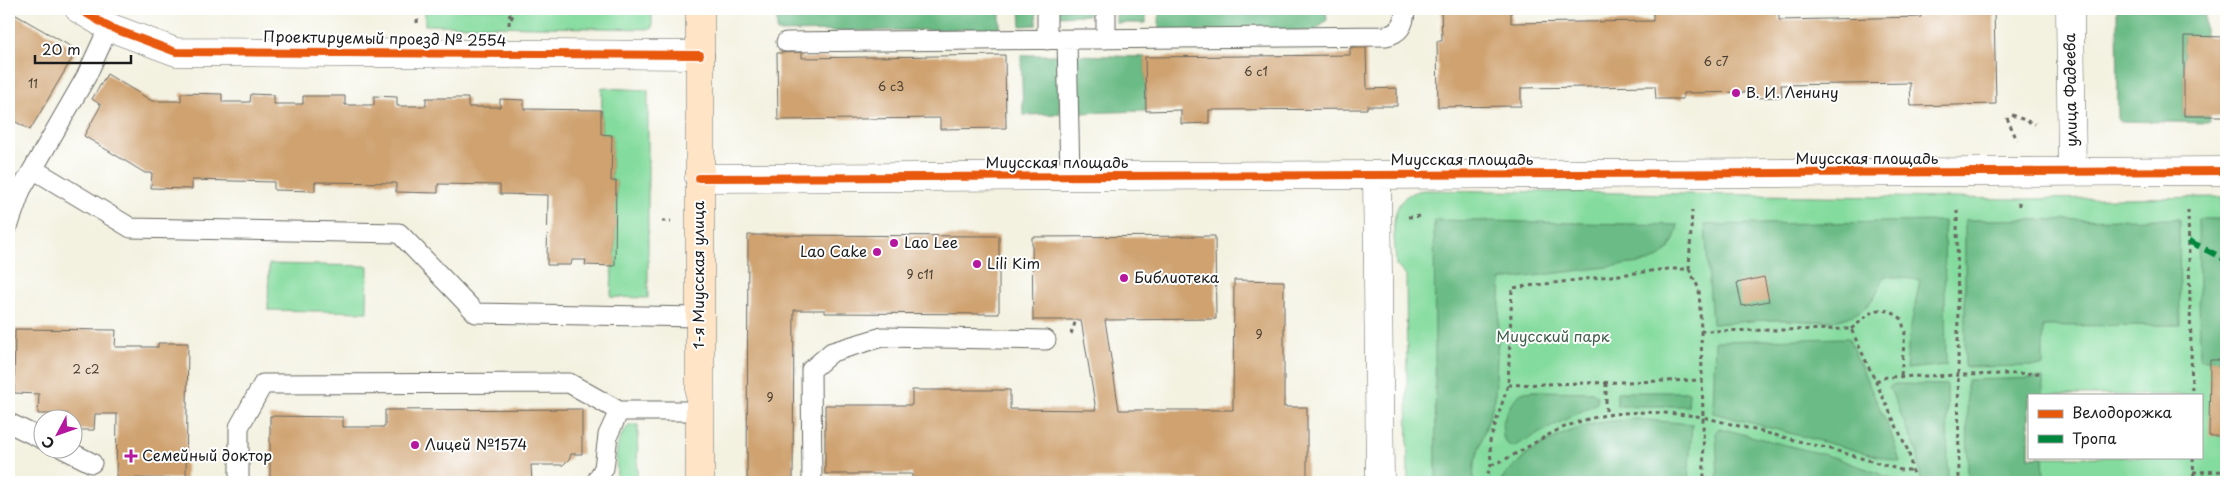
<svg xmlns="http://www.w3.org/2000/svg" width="2235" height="491" font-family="'Playpen Sans',sans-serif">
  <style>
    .green { fill: #84db9e; stroke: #507c5d; fill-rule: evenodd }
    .forest { fill: #6bbb85; stroke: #446c50 }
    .building { fill: #cfa26f }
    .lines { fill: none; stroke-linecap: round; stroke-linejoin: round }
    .lane-casing { stroke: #676761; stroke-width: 21 }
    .street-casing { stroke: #676761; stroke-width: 29 }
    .secondary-casing { stroke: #676761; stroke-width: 29 }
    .path { stroke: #676761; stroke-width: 3; stroke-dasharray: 4 4; stroke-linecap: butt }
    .lane { stroke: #fff; stroke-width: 19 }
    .street { stroke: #fff; stroke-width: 28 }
    .secondary { stroke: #ffe4c6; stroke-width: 28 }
    .quiet { stroke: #00873e; stroke-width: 6; stroke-dasharray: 12 6; stroke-linecap: butt }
    .cycleway-casing { stroke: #fff; stroke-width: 11 }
    .cycleway { stroke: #e8590c; stroke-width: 8 }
    .poi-dot { fill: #b5179e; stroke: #fff; stroke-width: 2 }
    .labels { text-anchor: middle; stroke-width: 4; stroke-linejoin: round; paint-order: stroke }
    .number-label { font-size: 12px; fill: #493e31 }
    .street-label { font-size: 15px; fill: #1c1c1c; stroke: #fff }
    .poi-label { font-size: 15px; fill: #1c1c1c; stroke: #fff; text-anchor: start }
    .park-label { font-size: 15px; fill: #405f4a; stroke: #fff }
  </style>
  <rect width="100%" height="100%" fill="#fff"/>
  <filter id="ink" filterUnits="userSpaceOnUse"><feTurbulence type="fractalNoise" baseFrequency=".02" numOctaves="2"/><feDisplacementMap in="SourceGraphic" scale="10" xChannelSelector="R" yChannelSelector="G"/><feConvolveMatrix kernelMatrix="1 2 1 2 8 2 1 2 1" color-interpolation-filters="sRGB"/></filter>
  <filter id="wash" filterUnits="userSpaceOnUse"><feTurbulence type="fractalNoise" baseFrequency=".0096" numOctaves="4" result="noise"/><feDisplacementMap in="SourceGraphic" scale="20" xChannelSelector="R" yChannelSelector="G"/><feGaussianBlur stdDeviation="1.12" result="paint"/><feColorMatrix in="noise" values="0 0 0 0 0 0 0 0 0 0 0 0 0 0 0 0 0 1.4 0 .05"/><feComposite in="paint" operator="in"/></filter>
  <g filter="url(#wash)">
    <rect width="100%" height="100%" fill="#f3f1e0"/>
    <path class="green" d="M 425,9 L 652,9 L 652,29 L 425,25 Z
      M 602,88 L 648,90 L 648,298 L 611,297 L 612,266 L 615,266 L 616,181 L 611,181 L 612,135 L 601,134 Z
      M 1423,190 L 2019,199 L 2226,197 L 2226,482 L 1408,482 L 1406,276 L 1396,265 C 1395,236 1384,196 1423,190 ZM 2029,395 L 2201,395 L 2201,457 L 2029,457 Z
      M 269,264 L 368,266 L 367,312 L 268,310 Z
      M 630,425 L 638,425 L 637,482 L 617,482 C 617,461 612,440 630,425 Z"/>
    <path class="forest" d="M 777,9 L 1000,9 L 1000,29 L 777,32 Z
      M 1020,9 L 1036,9 L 1037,25 L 1021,26 Z
      M 1055,9 L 1095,9 L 1095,15 L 1055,16 Z
      M 1116,9 L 1146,9 L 1146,23 L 1116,23 Z
      M 1159,9 L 1326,9 L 1327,20 L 1315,31 L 1159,31 Z
      M 2117,9 L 2205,9 L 2205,37 L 2184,37 L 2184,116 L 2209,116 L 2210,123 L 2118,121 Z
      M 1021,55 L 1058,55 L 1060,114 L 1023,115 Z
      M 1077,55 L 1145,57 L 1146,111 L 1078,113 Z
      M 2179,219 L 2180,325 L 2043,326 L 2043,366 L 1965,367 L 1965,220 Z
      M 2198,219 L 2226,219 L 2226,360 L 2200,360 Z
      M 1434,220 L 1678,225 C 1674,245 1667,256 1648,262 L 1501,280 L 1495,398 L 1474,465 L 1473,482 L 1436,482 Z
      M 1944,221 L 1946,365 L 1906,369 L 1909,336 L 1920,280 L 1884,276 C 1879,290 1871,306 1857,313 C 1834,327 1800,319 1774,320 C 1753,320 1733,323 1712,324 L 1705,225 Z
      M 1848,338 L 1891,433 L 1900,462 L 1713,413 L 1715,341 Z
      M 2043,378 L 2043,395 L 2029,395 L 2029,457 L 2043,457 L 2044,482 L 1968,482 L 1967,380 Z
      M 1895,384 L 1947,385 L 1948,482 L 1921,482 L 1918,454 L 1889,387 Z
      M 1534,391 L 1593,392 L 1597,396 L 1597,403 L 1513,447 C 1491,440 1508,400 1522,393 C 1525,391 1530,392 1534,391 Z
      M 1617,392 L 1689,392 L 1688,406 L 1617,406 Z
      M 1636,419 L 1692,424 L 1688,482 L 1500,482 C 1519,455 1554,435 1586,426 C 1602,421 1620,421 1636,419 Z
      M 1719,428 L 1833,457 L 1903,482 L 1718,482 L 1716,431 Z"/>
    <g id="blocks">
      <path class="building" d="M 1326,9 L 1374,9 L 1374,10 L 1326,12 Z
        M 1441,9 L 1511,9 L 1511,23 L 1653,21 L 1653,9 L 1779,9 L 1779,20 L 1921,17 L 1921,9 L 1994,9 L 1996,104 L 1911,106 L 1910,83 L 1781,85 L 1782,97 L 1753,98 L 1754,92 L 1683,93 L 1683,99 L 1656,99 L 1655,86 L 1521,88 L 1521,106 L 1438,107 L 1437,41 L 1442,41 Z
        M 9,11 L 77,50 L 30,130 L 9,118 Z
        M 2184,36 L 2226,37 L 2226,116 L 2184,116 Z
        M 1350,48 L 1366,48 L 1367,89 L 1397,88 L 1397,106 L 1367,106 L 1367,109 L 1209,110 L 1209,123 L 1181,124 L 1181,110 L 1146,111 L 1145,57 L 1350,55 Z
        M 802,52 L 802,58 L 1005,55 L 1006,128 L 940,129 L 940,118 L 778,120 L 777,53 Z
        M 107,74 L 152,101 L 181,101 L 181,93 L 222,94 L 222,102 L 250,102 L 251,94 L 274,95 L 274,104 L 303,104 L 303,96 L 345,96 L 345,105 L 374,105 L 374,96 L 397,97 L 397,106 L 426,106 L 426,98 L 468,98 L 468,107 L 500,107 L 500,99 L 524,100 L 524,109 L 601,110 L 601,134 L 612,135 L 611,181 L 616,181 L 615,266 L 585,265 L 586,260 L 572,260 L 571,265 L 547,265 L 548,195 L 500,194 L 500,185 L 438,184 L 438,193 L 396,192 L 396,183 L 315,182 L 315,191 L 274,190 L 274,182 L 192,180 L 192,189 L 151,188 L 152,173 L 145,173 L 84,136 L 101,105 L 92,99 Z
        M 748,235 L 999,236 L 999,314 L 825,313 L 825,310 L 794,310 L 793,482 L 747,482 Z
        M 1215,236 L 1216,319 L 1105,320 L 1119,410 L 1233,410 L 1234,280 L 1284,281 L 1284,407 L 1307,407 L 1307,480 L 1290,480 L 1290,482 L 1198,482 L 1198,479 L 1009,478 L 1009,482 L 912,482 L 912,474 L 825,474 L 825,405 L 912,405 L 912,390 L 1010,390 L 1010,409 L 1096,410 L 1081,320 L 1033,320 L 1032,237 Z
        M 1764,277 L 1769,301 L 1742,306 L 1737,283 Z
        M 15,329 L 116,330 L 115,347 L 158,347 L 158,343 L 188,343 L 186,479 L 129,478 L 129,482 L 116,482 L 117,414 L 95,414 L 94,430 L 72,430 L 72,418 L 68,418 L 68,414 L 38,414 L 39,394 L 14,393 Z
        M 2210,360 L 2226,360 L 2226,436 L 2209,436 Z
        M 582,409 L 582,454 L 571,454 L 570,458 L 563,465 L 531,465 L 532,482 L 270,482 L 270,416 L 343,417 L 343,427 L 385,427 L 385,410 Z"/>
    </g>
  </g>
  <g filter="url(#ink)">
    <use href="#blocks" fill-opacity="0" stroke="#676761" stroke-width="1"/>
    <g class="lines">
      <g class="lane-casing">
        <path id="lane" d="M 1106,9 L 1106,39
          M 1047,40 L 1047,9
          M 1067,40 L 1070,176
          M 786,42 L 1386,36 C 1401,33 1405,23 1405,9
          M 33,169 L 131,228 L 399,233 L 476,313 L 699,317
          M 9,224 L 21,190 L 86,77 L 109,27
          M 9,423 L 42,439
          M 62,448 L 92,463
          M 239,482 L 239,427 L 263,384 L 569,383 L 619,411 L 699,411
          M 596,482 L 604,468 L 608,435 L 619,411
          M 812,482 L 811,370 L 832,352 L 882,337 L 1046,340"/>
      </g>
      <g class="street-casing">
        <path id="street" d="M 79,9 L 109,27 L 176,52 L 700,55
          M 2070,9 L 2072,171
          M 1377,175 L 1380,482
          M 699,178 L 2226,171"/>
      </g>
      <g class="secondary-casing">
        <path id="secondary" d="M 700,482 L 700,9"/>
      </g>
      <path class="path" d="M 511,19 L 516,9
        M 417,23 L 418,9
        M 509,25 L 510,9
        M 2012,115 L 2035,124
        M 2007,118 L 2017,140
        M 2019,202 L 2019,210
        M 1957,210 L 1959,482
        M 2188,210 L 2192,395
        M 1408,217 L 1423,216
        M 662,221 L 671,221
        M 1689,269 L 1692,211
        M 1851,329 C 1872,313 1875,301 1901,318 L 1905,332 L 1901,376
        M 1701,331 L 1703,417 L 1834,450 L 1901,470 L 1913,470
        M 1071,334 L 1076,320
        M 1876,381 L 1886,377 L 2043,373
        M 1606,383 L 1606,414
        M 1508,385 L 1702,380
        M 2193,457 L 2194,482
        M 1491,465 C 1514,457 1534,442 1556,431 C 1604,408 1651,410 1703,417 L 1704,482
        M 2193,472 L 2226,471
        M 1485,482 L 1491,465 L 1490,441 L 1508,385 L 1512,288 L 1668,269 L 1689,269 L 1699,289 L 1701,331 L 1851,329 L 1909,453 L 1914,482"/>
      <use href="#lane" class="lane"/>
      <use href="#street" class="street"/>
      <use href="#secondary" class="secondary"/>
      <path class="quiet" d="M 2189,241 L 2226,260"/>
      <g class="cycleway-casing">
        <path id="cycleway" d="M 79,9 L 109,27 L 176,52 L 700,55
          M 699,178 L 2226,171"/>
      </g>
      <use href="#cycleway" class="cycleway"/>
    </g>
  </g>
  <g class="poi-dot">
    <circle cx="1736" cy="93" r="5"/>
    <circle cx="894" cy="243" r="5"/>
    <circle cx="877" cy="252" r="5"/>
    <circle cx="977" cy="264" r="5"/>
    <circle cx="1124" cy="278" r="5"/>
    <circle cx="415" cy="445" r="5"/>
    <path d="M128.5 448.5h5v5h5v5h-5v5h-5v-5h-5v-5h5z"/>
  </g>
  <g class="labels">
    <g class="number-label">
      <text x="1716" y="66">6 с7</text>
      <text x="1256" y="76">6 с1</text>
      <text x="33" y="88">11</text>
      <text x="891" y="91">6 с3</text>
      <text x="920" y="279">9 с11</text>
      <text x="1259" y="339">9</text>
      <text x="86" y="374">2 с2</text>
      <text x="770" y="402">9</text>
    </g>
    <g class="street-label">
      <text transform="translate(385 39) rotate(1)" y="5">Проектируемый проезд № 2554</text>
      <text transform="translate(2071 90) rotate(-91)" y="5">улица Фадеева</text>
      <text x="1867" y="164">Миусская площадь</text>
      <text x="1462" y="165">Миусская площадь</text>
      <text x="1057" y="168">Миусская площадь</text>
      <text transform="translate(699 275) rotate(-90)" y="5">1-я Миусская улица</text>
    </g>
    <g class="poi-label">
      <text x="1746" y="98">В. И. Ленину</text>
      <text x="904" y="248">Lao Lee</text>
      <text x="867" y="257" text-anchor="end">Lao Cake</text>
      <text x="987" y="269">Lili Kim</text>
      <text x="1134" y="283">Библиотека</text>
      <text x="425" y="450">Лицей №1574</text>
      <text x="142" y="461">Семейный доктор</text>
    </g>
    <g class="park-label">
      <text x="1553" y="342">Миусский парк</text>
    </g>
  </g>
  <rect width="2235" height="491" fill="none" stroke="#fff" stroke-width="30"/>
  <rect x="2028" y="394" width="175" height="65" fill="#ffffff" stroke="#a4a4a4"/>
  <rect x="2038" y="410" width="25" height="8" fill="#e8590c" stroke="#a4a4a4"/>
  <text x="2072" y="418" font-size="15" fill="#1c1c1c">Велодорожка</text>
  <rect x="2038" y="435" width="25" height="8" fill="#00873e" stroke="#a4a4a4"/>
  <text x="2072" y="444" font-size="15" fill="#1c1c1c">Тропа</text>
  <g transform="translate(58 434) rotate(229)"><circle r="24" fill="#ffffff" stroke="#a4a4a4"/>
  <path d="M0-4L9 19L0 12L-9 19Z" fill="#b5179e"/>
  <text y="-8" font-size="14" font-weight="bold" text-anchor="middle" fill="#1c1c1c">С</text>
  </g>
  <path d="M35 55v8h96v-8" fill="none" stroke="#1c1c1c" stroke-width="2.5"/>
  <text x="42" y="55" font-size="15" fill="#1c1c1c" stroke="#ffffff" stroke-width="4" paint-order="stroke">20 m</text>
</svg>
